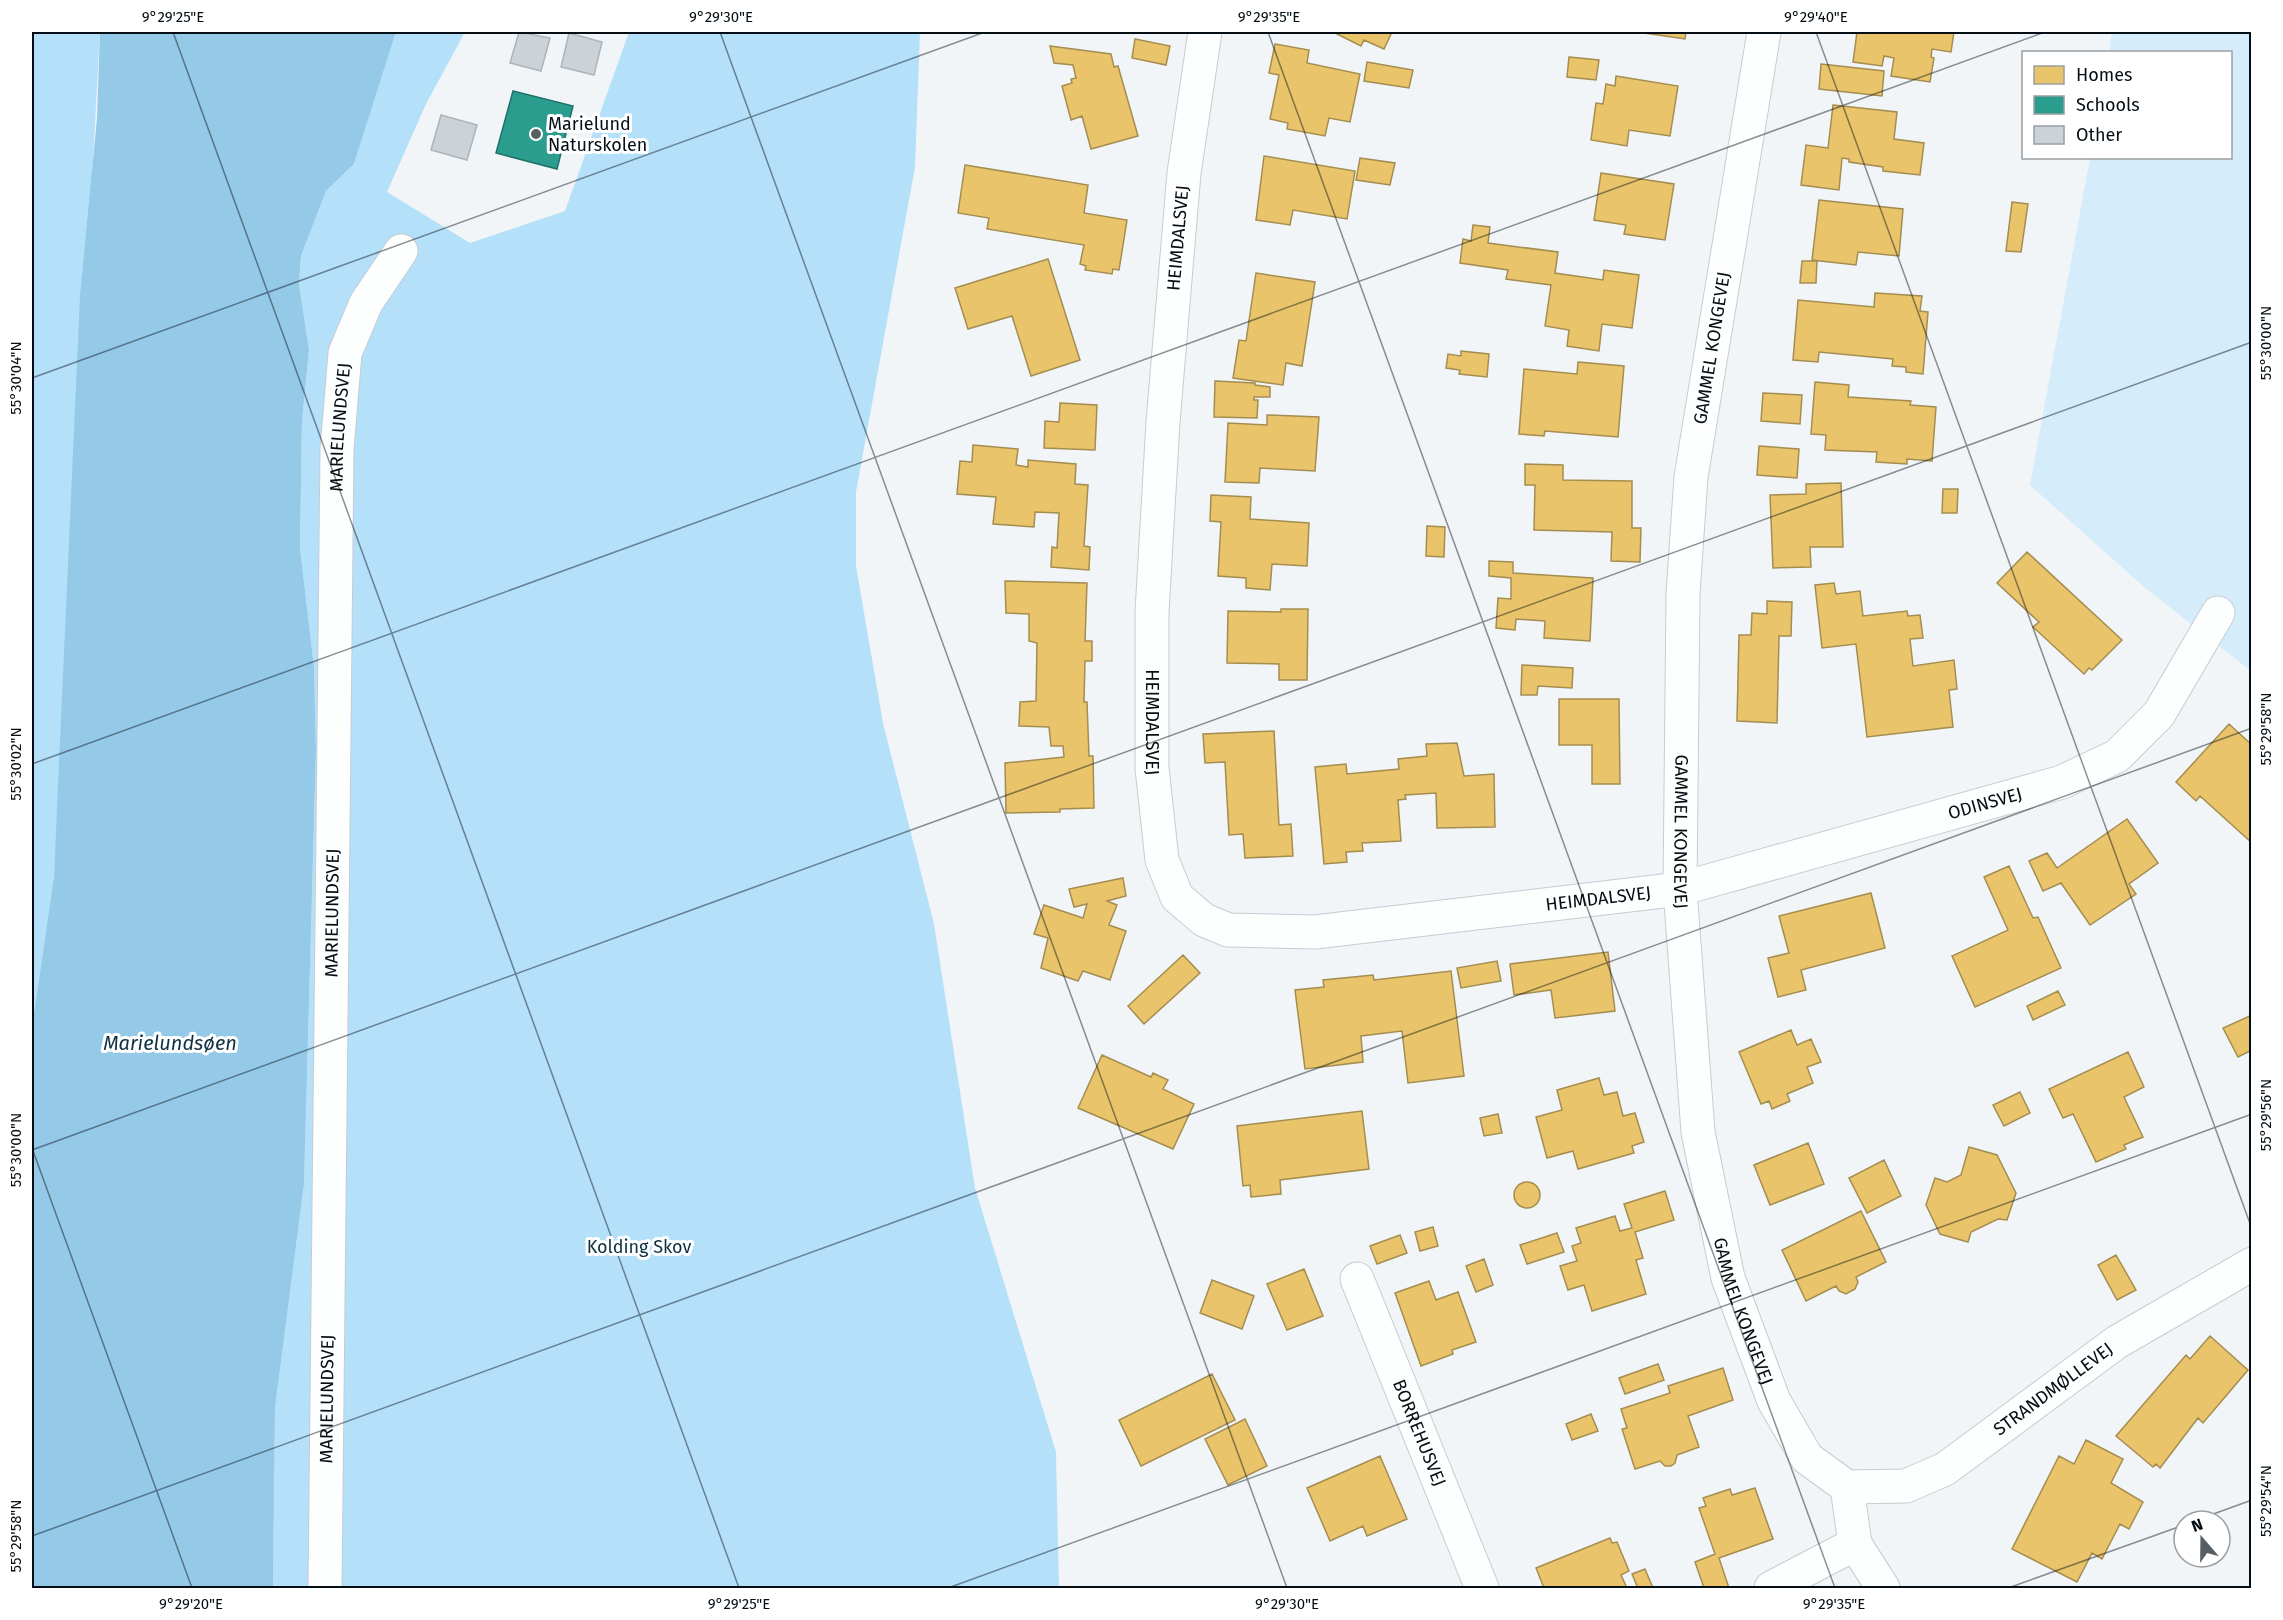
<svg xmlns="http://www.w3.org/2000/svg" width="2283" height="1620" font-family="'Fira Sans',sans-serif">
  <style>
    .green { fill: #d5ecfb }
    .forest { fill: #b5e0fa }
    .water { fill: #94c9e8 }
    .homes { fill: #e9c46a; stroke: #a48d50; stroke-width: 1.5 }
    .schools { fill: #2a9d8f; stroke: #1f726a; stroke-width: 1.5 }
    .building { fill: #ccd3d8; stroke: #adb4b9; stroke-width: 1.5 }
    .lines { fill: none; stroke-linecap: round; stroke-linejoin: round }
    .minor-casing { stroke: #c5ccd2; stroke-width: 35 }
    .minor { stroke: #fdfefe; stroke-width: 33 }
    .ticks { fill: none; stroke: #040e14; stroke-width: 1.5; stroke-opacity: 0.45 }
    .poi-dot { fill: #575f64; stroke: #fff; stroke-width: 2 }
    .labels { text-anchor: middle; stroke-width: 6; stroke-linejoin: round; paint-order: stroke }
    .poi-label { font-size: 18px; fill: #040e14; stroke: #fff; text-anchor: start }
    .street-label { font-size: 18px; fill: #040e14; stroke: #fff }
    .park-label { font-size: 18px; fill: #0e3042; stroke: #fff }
    .water-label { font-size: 20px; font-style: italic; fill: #0f3143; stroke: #fff }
    .neatline { fill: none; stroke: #040e14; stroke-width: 2 }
    .ticks-label { font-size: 15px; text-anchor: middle; fill: #040e14 }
  </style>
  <rect width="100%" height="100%" fill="#f2f5f8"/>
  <path class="green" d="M 2112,32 L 2251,32 L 2251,671 L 2144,587 L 2030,485 L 2090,158 L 2230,158 L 2230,52 L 2109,52 Z"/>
  <path class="forest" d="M 32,32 L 100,32 L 54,876 L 32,1027 Z
    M 396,32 L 465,32 L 426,104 L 387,192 L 470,243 L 565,211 L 629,32 L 920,32 L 915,167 L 856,492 L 856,566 L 883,723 L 934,924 L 975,1188 L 1056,1452 L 1059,1588 L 273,1588 L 275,1408 L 304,1184 L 316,751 L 314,667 L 300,548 L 302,421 L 309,350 L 299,284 L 301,256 L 326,191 L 354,164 Z"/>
  <path class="water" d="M 100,32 L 396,32 L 354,164 L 326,191 L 301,256 L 299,284 L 309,350 L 302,421 L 300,548 L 314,667 L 316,751 L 304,1184 L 275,1408 L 273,1588 L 32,1588 L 32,1027 L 54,876 L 80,296 L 97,118 Z"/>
  <path class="homes" d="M 1333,32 L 1392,32 L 1384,49 L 1364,40 L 1361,46 Z
    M 1637,32 L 1686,32 L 1685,39 Z
    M 1857,32 L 1954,32 L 1951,52 L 1932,49 L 1931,57 L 1934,58 L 1930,82 L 1891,76 L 1894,58 L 1884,56 L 1882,66 L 1853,62 Z
    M 1135,39 L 1170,46 L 1166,65 L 1132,58 Z
    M 1275,44 L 1309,50 L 1307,63 L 1360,74 L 1350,122 L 1329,118 L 1325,136 L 1287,129 L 1288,123 L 1270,119 L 1279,75 L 1269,73 Z
    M 1050,46 L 1111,54 L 1114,67 L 1118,66 L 1138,136 L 1091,149 L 1082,116 L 1071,120 L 1062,86 L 1072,83 L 1071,79 L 1076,78 L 1073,65 L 1054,63 Z
    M 1569,57 L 1599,60 L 1596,80 L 1567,77 Z
    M 1367,62 L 1413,70 L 1409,88 L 1364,81 Z
    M 1821,64 L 1884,71 L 1882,96 L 1819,89 Z
    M 1616,76 L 1678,86 L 1670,136 L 1629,130 L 1627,146 L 1591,140 L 1596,103 L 1603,104 L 1606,84 L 1615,86 Z
    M 1833,105 L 1897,112 L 1894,139 L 1924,143 L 1920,175 L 1883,171 L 1883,167 L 1849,162 L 1849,159 L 1842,158 L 1839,190 L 1801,185 L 1806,145 L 1828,148 Z
    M 1264,156 L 1355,171 L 1347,219 L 1293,210 L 1290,225 L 1256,220 Z
    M 1360,158 L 1395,163 L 1390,185 L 1356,180 Z
    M 965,165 L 1088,185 L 1084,213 L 1127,220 L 1119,270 L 1113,269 L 1112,274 L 1085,270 L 1086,266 L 1080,264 L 1084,245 L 987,229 L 989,218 L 958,213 Z
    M 1601,173 L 1674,184 L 1665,240 L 1624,234 L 1626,225 L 1594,220 Z
    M 1819,200 L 1903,209 L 1899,256 L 1858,252 L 1856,265 L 1812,260 Z
    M 2012,202 L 2028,204 L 2021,252 L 2006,251 Z
    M 1473,225 L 1490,227 L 1488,243 L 1558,252 L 1555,273 L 1603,280 L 1604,270 L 1639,275 L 1632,328 L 1602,324 L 1599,351 L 1567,346 L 1569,330 L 1545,326 L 1551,285 L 1506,279 L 1508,270 L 1460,263 L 1463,239 L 1471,241 Z
    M 1048,259 L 1080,360 L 1031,376 L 1012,316 L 968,329 L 955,288 Z
    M 1802,261 L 1817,261 L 1816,283 L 1800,283 Z
    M 1256,273 L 1315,282 L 1302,366 L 1286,363 L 1283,385 L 1233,378 L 1239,340 L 1246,341 Z
    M 1875,293 L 1922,296 L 1920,311 L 1928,312 L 1923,374 L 1906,372 L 1906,367 L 1892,366 L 1893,359 L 1819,352 L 1818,362 L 1793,360 L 1798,300 L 1874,307 Z
    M 1461,351 L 1489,354 L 1487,377 L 1459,374 L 1460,370 L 1446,368 L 1448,354 L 1461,356 Z
    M 1578,362 L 1624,366 L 1618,437 L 1545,431 L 1544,436 L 1519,434 L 1524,369 L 1577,374 Z
    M 1215,381 L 1255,383 L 1255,385 L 1270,387 L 1270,397 L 1254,397 L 1254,400 L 1258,400 L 1257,418 L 1214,417 Z
    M 1815,382 L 1849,385 L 1848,397 L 1911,401 L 1910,405 L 1936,407 L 1932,461 L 1907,459 L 1907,464 L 1876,462 L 1877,452 L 1825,450 L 1826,435 L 1811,434 Z
    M 1763,393 L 1802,395 L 1800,424 L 1761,421 Z
    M 1060,403 L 1097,405 L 1095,450 L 1044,448 L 1045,421 L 1059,422 Z
    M 1267,415 L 1319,417 L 1315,471 L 1260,468 L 1259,483 L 1225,482 L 1228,423 L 1267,425 Z
    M 973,445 L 1018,449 L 1016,465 L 1028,467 L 1028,460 L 1076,464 L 1075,484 L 1088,485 L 1084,546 L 1090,547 L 1089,570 L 1051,567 L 1052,547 L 1057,548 L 1059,513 L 1035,512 L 1034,527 L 993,524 L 996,497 L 957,494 L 960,461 L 972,462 Z
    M 1759,446 L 1799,449 L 1797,478 L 1757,475 Z
    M 1525,464 L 1563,465 L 1563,480 L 1632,481 L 1632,528 L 1641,528 L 1640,562 L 1611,561 L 1612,532 L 1534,530 L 1535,485 L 1525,485 Z
    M 1841,483 L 1843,547 L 1810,547 L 1811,567 L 1773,568 L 1770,495 L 1806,494 L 1806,484 Z
    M 1943,489 L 1958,489 L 1957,513 L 1942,513 Z
    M 1211,495 L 1251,497 L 1250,519 L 1309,523 L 1307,566 L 1272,564 L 1270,590 L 1246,588 L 1246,578 L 1218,576 L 1221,522 L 1210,521 Z
    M 1427,526 L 1445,527 L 1444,557 L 1426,556 Z
    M 2027,552 L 2122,640 L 2092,670 L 2089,668 L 2084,674 L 2033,627 L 2039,622 L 1997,583 Z
    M 1489,561 L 1513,562 L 1513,573 L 1593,578 L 1590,641 L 1544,638 L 1545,621 L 1516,619 L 1515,630 L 1496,628 L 1498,598 L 1511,599 L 1511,578 L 1489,576 Z
    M 1005,581 L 1087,583 L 1085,641 L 1092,641 L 1092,661 L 1085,661 L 1084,702 L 1087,702 L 1089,756 L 1093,756 L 1094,808 L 1060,809 L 1060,812 L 1006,813 L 1005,763 L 1064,757 L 1063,746 L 1051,746 L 1049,727 L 1019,726 L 1020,702 L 1036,701 L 1037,643 L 1029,641 L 1029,614 L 1006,613 Z
    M 1834,583 L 1836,594 L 1860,591 L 1863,616 L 1907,611 L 1908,616 L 1920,615 L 1923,638 L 1910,639 L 1913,666 L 1954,660 L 1957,689 L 1949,690 L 1953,727 L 1867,737 L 1856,644 L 1822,648 L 1815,585 Z
    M 1767,601 L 1792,602 L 1791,636 L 1779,636 L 1777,723 L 1737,721 L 1739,635 L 1751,635 L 1752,613 L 1767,614 Z
    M 1281,609 L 1308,609 L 1307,680 L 1279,680 L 1279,664 L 1227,663 L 1228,611 L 1281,612 Z
    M 1522,665 L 1573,668 L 1572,688 L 1538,686 L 1537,695 L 1521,695 Z
    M 1559,699 L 1619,699 L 1620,784 L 1592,784 L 1592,745 L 1559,745 Z
    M 2229,724 L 2252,745 L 2251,842 L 2200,796 L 2196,801 L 2176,782 Z
    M 1274,731 L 1279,825 L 1291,824 L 1293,856 L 1245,858 L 1243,834 L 1229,835 L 1225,762 L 1205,763 L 1203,734 Z
    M 1457,743 L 1464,776 L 1494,774 L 1495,827 L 1437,828 L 1436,793 L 1405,795 L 1406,799 L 1398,800 L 1401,841 L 1362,843 L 1363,851 L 1346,852 L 1347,862 L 1324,864 L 1315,767 L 1346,764 L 1347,774 L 1399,769 L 1398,759 L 1427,756 L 1426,744 Z
    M 2127,819 L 2158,863 L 2129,884 L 2136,894 L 2090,925 L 2061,883 L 2043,891 L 2029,861 L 2047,853 L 2057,868 Z
    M 2009,866 L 2033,918 L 2038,917 L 2061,968 L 1975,1007 L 1952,956 L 2008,930 L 1984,877 Z
    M 1123,878 L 1126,896 L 1107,901 L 1117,905 L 1109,925 L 1126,931 L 1110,980 L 1083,971 L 1078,981 L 1041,968 L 1048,938 L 1034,934 L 1044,905 L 1083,918 L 1087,904 L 1074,907 L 1069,889 Z
    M 1871,893 L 1885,948 L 1801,970 L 1806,990 L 1778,997 L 1768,958 L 1789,953 L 1779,916 Z
    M 1608,952 L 1615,1011 L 1555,1018 L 1551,990 L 1514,995 L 1510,964 Z
    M 1183,955 L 1200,973 L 1144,1024 L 1128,1006 Z
    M 1497,961 L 1501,981 L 1461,988 L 1457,968 Z
    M 1451,971 L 1464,1076 L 1408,1083 L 1402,1031 L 1361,1036 L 1363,1062 L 1305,1069 L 1295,990 L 1324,987 L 1323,980 L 1373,975 L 1374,980 Z
    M 2058,991 L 2065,1005 L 2033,1020 L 2027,1006 Z
    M 2252,1015 L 2252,1050 L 2238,1057 L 2223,1028 Z
    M 1791,1030 L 1797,1045 L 1811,1039 L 1821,1062 L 1807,1067 L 1813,1083 L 1787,1094 L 1790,1101 L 1772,1109 L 1769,1101 L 1761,1104 L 1739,1052 Z
    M 2128,1052 L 2144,1087 L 2124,1097 L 2143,1137 L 2124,1145 L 2126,1149 L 2096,1162 L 2073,1114 L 2063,1118 L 2049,1089 Z
    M 1102,1055 L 1151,1077 L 1153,1073 L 1168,1080 L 1163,1089 L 1194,1104 L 1173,1149 L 1078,1108 Z
    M 1599,1078 L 1604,1095 L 1617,1092 L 1623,1116 L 1635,1113 L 1644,1142 L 1632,1146 L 1634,1153 L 1578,1169 L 1573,1151 L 1547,1158 L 1536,1117 L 1562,1110 L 1557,1090 Z
    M 2020,1092 L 2030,1113 L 2004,1126 L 1993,1105 Z
    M 1362,1111 L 1369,1169 L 1280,1180 L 1281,1194 L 1251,1197 L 1250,1185 L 1243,1186 L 1237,1126 Z
    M 1498,1114 L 1502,1133 L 1484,1136 L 1480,1118 Z
    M 1808,1143 L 1824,1184 L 1770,1205 L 1754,1165 Z
    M 1969,1147 L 1997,1155 L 2016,1193 L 2007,1220 L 1998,1219 L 1971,1232 L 1968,1242 L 1940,1234 L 1926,1205 L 1935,1178 L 1947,1182 L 1961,1175 Z
    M 1884,1160 L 1901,1196 L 1867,1213 L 1849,1178 Z
    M1514 1195a13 13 0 1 1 26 0a13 13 0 1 1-26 0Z
    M 1665,1191 L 1674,1220 L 1635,1232 L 1643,1258 L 1636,1260 L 1646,1294 L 1592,1311 L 1584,1285 L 1568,1290 L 1560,1266 L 1577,1261 L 1572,1246 L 1581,1243 L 1576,1228 L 1615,1216 L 1620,1231 L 1632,1228 L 1624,1204 Z
    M 1861,1211 L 1886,1262 L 1856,1277 L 1858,1282 L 1855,1289 L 1846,1294 L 1839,1291 L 1836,1286 L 1806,1301 L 1782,1250 Z
    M 1433,1227 L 1438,1246 L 1420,1251 L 1415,1232 Z
    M 1557,1233 L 1564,1252 L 1527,1264 L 1520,1245 Z
    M 1400,1235 L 1407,1253 L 1377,1264 L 1370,1246 Z
    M 2116,1255 L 2136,1290 L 2117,1300 L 2098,1265 Z
    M 1484,1259 L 1493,1285 L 1476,1292 L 1466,1266 Z
    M 1304,1269 L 1323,1316 L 1287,1330 L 1267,1284 Z
    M 1212,1280 L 1254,1296 L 1242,1329 L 1200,1313 Z
    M 1429,1281 L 1436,1300 L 1458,1292 L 1476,1342 L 1452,1350 L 1453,1354 L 1421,1366 L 1395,1293 Z
    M 2210,1336 L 2248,1370 L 2203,1423 L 2198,1418 L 2160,1468 L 2156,1464 L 2153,1467 L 2116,1436 L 2186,1355 L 2190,1359 Z
    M 1658,1364 L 1664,1380 L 1625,1394 L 1619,1378 Z
    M 1723,1368 L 1733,1400 L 1688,1416 L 1699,1447 L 1677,1455 L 1675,1463 L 1671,1466 L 1665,1466 L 1660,1461 L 1635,1469 L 1622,1429 L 1627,1428 L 1621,1409 L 1670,1393 L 1668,1386 Z
    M 1212,1374 L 1235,1420 L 1141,1466 L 1119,1420 Z
    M 1591,1414 L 1598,1431 L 1572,1440 L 1566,1424 Z
    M 1245,1419 L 1267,1466 L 1228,1485 L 1205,1439 Z
    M 2086,1440 L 2123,1459 L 2111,1483 L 2143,1502 L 2129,1529 L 2120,1524 L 2102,1559 L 2092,1553 L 2077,1582 L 2012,1549 L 2059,1456 L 2074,1464 Z
    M 1380,1456 L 1407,1519 L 1367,1536 L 1363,1526 L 1330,1541 L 1307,1488 Z
    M 1755,1488 L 1773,1539 L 1719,1558 L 1729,1588 L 1704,1588 L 1695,1562 L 1715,1554 L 1699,1508 L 1706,1506 L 1703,1498 L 1730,1489 L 1732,1495 Z
    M 1610,1538 L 1612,1543 L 1617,1542 L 1629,1571 L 1621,1575 L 1627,1588 L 1544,1588 L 1536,1568 Z
    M 1645,1569 L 1653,1588 L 1633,1588 L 1637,1586 L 1632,1574 Z"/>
  <path class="schools" d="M 513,91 L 573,106 L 557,169 L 496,153 Z"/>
  <path class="building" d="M 519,32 L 550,38 L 541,71 L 510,63 Z
    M 569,33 L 602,42 L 594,75 L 561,67 Z
    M 441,115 L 477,125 L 467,160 L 431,150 Z"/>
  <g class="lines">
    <g class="minor-casing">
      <g id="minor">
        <path id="s1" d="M 1205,32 L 1184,173 L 1163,422 L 1152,612 L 1152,768 L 1162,860 L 1177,897 L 1204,920 L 1228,930 L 1315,932 L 1680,889 L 2062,782 L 2117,756 L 2159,714 L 2218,613"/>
        <path id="s2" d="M 1764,32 L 1691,477 L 1683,594 L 1680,889 L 1698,1132 L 1728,1278 L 1774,1401 L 1807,1458 L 1847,1487 L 1855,1544 L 1883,1588"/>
        <path id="s3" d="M 1357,1279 L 1482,1588"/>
        <path id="s4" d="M 1847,1487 L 1906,1486 L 1945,1469 L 2117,1342 L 2252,1264"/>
        <path id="s5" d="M 325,1588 L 337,449 L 345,353 L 366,303 L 401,251"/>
        <path d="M 1771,1588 L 1855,1544"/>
      </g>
    </g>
    <use href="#minor" class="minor"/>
  </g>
  <path class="ticks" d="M 173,32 L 739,1588M 720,32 L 1287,1588M 1268,32 L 1835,1588M 1816,32 L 2252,1229M 32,378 L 985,32M 32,764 L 2045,32M 32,1148 L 192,1588M 32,1150 L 2252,342M 2194,1521 L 2252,1500M 32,1536 L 2252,728M 948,1588 L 2252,1114M 2008,1588 L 2184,1525"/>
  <circle class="poi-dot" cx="536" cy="134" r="6"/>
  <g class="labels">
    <g class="poi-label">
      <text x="548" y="130">Marielund<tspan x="548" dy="21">Naturskolen</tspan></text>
    </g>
    <g class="street-label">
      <text transform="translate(1178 238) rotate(-85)" y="6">HEIMDALSVEJ</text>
      <text transform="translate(1712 348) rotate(-81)" y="6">GAMMEL KONGEVEJ</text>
      <text dy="6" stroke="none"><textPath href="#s5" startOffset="1161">MARIELUNDSVEJ</textPath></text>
      <text dy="6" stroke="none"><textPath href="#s1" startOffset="693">HEIMDALSVEJ</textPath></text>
      <text dy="6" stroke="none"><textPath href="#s1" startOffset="1704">ODINSVEJ</textPath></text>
      <text dy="6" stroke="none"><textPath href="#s2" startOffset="806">GAMMEL KONGEVEJ</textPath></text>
      <text dy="6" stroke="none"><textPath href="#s1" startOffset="1305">HEIMDALSVEJ</textPath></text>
      <text dy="6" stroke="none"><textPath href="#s5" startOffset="675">MARIELUNDSVEJ</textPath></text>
      <text dy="6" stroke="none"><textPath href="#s2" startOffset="1292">GAMMEL KONGEVEJ</textPath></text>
      <text dy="6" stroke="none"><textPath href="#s4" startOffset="236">STRANDMØLLEVEJ</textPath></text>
      <text dy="6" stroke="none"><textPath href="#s5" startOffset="189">MARIELUNDSVEJ</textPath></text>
      <text dy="6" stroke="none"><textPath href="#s3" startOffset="166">BORREHUSVEJ</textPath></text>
    </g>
    <g class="park-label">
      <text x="639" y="1253">Kolding Skov</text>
    </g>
    <g class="water-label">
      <text x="170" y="1050">Marielundsøen</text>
    </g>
  </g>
  <rect width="2283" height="1620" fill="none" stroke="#ffffff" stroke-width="66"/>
  <rect x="2022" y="51" width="210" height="108" fill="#ffffff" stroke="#9b9fa1" stroke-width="1.5"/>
  <rect x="2034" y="66" width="30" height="18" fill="#e9c46a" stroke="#9b9fa1" stroke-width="1.5"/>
  <text x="2076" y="81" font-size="18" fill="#040e14">Homes</text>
  <rect x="2034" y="96" width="30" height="18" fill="#2a9d8f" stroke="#9b9fa1" stroke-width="1.5"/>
  <text x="2076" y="111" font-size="18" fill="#040e14">Schools</text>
  <rect x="2034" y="126" width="30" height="18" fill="#ccd3d8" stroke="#9b9fa1" stroke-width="1.5"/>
  <text x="2076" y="141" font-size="18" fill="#040e14">Other</text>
  <g transform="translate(2202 1539) rotate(340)"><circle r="28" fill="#ffffff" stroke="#9b9fa1" stroke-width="1.5"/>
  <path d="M0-4.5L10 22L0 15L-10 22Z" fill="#575f64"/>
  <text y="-9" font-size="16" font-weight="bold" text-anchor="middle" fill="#040e14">N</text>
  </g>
  <rect x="33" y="33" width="2217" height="1554" class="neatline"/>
  <g class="ticks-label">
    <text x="173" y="22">9°29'25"E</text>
    <text x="721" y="22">9°29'30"E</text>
    <text x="1269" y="22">9°29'35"E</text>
    <text x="1816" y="22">9°29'40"E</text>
    <text transform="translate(2266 343) rotate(-90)" y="5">55°30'00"N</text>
    <text transform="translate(16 378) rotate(-90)" y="5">55°30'04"N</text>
    <text transform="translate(2266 729) rotate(-90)" y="5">55°29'58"N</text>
    <text transform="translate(16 764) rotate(-90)" y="5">55°30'02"N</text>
    <text transform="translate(2266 1115) rotate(-90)" y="5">55°29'56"N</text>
    <text transform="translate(16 1150) rotate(-90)" y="5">55°30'00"N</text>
    <text transform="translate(2266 1501) rotate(-90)" y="5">55°29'54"N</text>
    <text transform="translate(16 1536) rotate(-90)" y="5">55°29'58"N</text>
    <text x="191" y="1609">9°29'20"E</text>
    <text x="739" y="1609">9°29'25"E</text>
    <text x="1287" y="1609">9°29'30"E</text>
    <text x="1834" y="1609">9°29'35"E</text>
  </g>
</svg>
